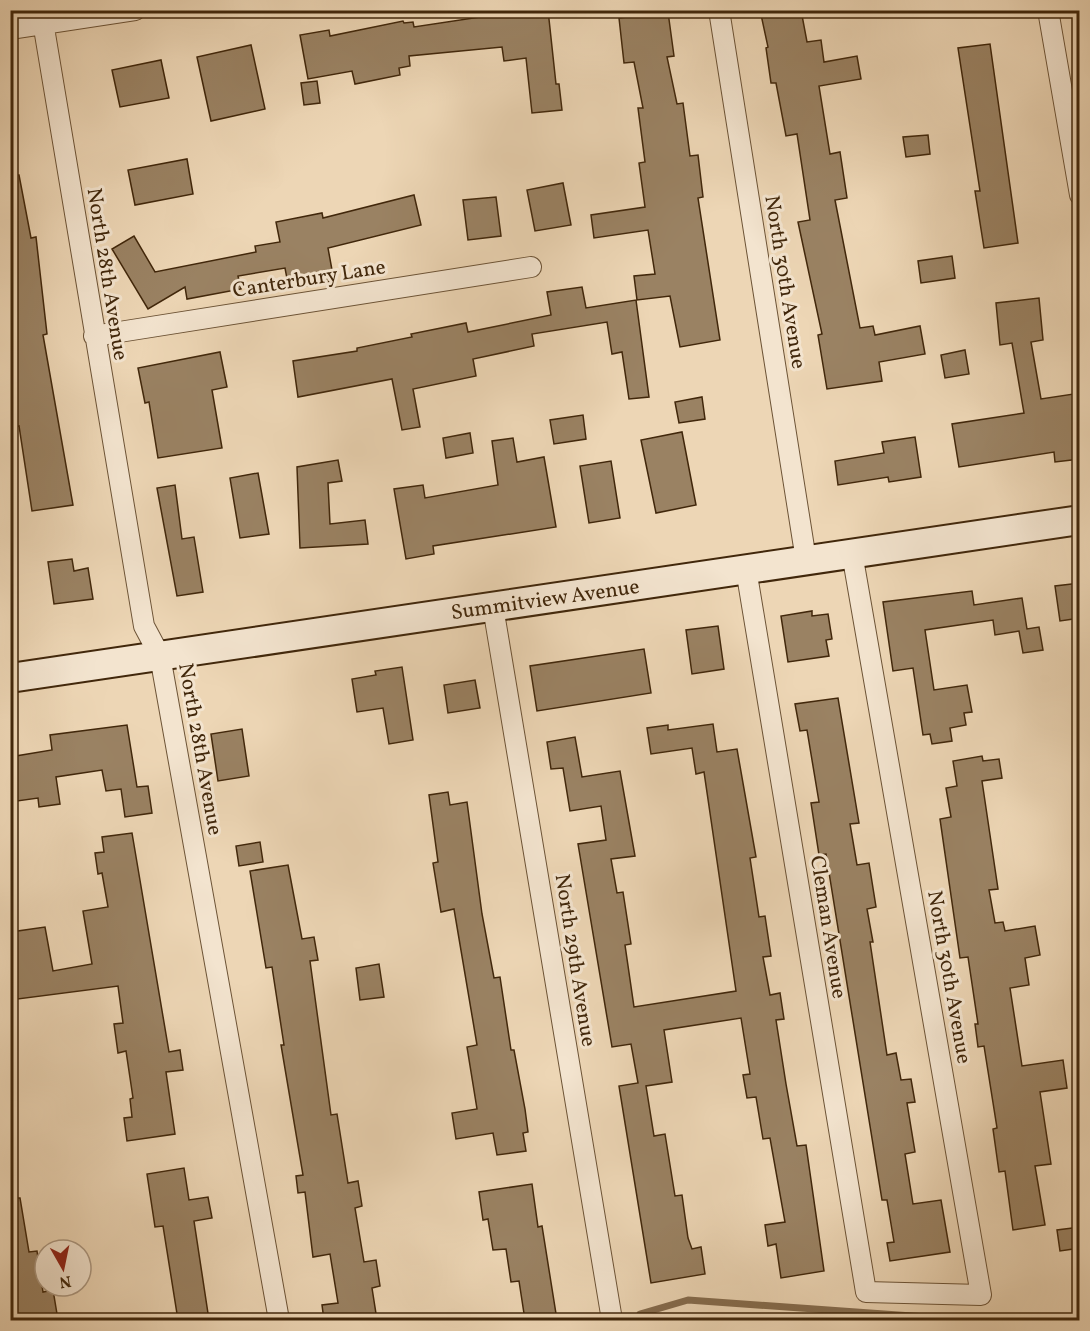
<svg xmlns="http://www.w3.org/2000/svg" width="1090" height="1331" font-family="Vollkorn,serif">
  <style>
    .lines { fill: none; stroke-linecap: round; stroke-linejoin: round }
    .stream { stroke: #856c4e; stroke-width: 7 }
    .building { fill: #9a8263; stroke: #41270b; stroke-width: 1.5 }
    .minor-casing { stroke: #6c5336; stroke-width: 22 }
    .secondary-casing { stroke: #41270b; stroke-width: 32 }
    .minor { stroke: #f3e4cf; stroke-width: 20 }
    .secondary { stroke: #f3e4cf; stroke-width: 28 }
    .labels { text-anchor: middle; stroke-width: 6; stroke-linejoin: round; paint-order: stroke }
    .street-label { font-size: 21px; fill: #41270b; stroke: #f3e4cf }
  </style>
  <rect width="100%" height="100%" fill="#edd6b5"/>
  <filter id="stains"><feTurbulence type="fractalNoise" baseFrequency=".00333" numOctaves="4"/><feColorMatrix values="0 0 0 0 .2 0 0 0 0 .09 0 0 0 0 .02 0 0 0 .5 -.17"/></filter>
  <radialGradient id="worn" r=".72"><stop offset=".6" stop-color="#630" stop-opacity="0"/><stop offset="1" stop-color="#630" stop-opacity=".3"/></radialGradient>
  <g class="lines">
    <path class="stream" d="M 640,1314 L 688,1300 L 968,1320"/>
  </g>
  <path class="building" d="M 527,10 L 548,10 L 556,84 L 559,84 L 562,110 L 532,113 L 526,58 L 504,61 L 502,47 L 409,56 L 410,66 L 399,68 L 400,75 L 355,84 L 352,71 L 308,79 L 300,35 L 329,30 L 330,36 L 403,21 L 404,23 L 413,22 L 414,27 Z
    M 760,10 L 801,10 L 807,42 L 821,40 L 824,62 L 857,56 L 861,79 L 819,86 L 830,154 L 840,152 L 847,198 L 835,200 L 860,328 L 873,326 L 875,335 L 920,326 L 925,354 L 879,362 L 882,381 L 827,389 L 818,335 L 822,334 L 798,222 L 810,220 L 797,134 L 786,136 L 776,83 L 771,83 L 766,48 L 768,47 Z
    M 668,12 L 674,56 L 667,57 L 677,104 L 683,103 L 690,156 L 698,155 L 703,197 L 698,198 L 720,340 L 680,347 L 670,296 L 637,300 L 634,276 L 655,274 L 648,230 L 594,238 L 591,215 L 645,207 L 639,163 L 645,162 L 638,108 L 643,108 L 634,62 L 624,63 L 619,18 Z
    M 990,44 L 1018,243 L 984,248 L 975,191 L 980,191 L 958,48 Z
    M 251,45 L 265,109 L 211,121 L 197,57 Z
    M 161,60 L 169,98 L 120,107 L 112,70 Z
    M 317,81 L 320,103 L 304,105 L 301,83 Z
    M 928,135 L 930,154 L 906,157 L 903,137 Z
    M 187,159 L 193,194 L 135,205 L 128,170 Z
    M 10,175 L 19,175 L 31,238 L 36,237 L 47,334 L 43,335 L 73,505 L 32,511 L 19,426 L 10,428 Z
    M 563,183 L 571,225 L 535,231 L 527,190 Z
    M 414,195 L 421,225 L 328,248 L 334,281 L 289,289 L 285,268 L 238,276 L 241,289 L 187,299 L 185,287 L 148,309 L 112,249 L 134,236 L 155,272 L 256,252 L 255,246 L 280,242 L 276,222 L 322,213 L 323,218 Z
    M 496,197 L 501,236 L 468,240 L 463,200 Z
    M 952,256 L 955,278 L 921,283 L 918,261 Z
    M 582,287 L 586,308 L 636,300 L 649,397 L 629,399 L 622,352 L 612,354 L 607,322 L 532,334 L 534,346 L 473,359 L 476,376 L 413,389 L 420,427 L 402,430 L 392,379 L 298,397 L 293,361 L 357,351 L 357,348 L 412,337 L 411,334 L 466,323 L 468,332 L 551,315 L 547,292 Z
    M 1039,298 L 1043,340 L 1031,342 L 1041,399 L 1080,393 L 1080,459 L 1055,462 L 1054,452 L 959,467 L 952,424 L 1024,413 L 1012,343 L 1000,345 L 996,303 Z
    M 965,350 L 969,374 L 945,378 L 941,355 Z
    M 220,352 L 227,387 L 212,390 L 222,448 L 158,458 L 149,402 L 145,403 L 138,368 Z
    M 702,397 L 705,419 L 679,423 L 675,402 Z
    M 583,415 L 586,439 L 554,444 L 550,420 Z
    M 682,432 L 696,505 L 656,513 L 641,440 Z
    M 470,433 L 473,453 L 446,458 L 443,438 Z
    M 915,437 L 921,477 L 889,482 L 888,477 L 838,485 L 835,461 L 884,453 L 882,442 Z
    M 513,438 L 517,462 L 544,457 L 556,527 L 433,546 L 434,554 L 406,559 L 394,489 L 423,485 L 425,498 L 498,485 L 492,441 Z
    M 338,460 L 342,481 L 328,483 L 330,524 L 365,520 L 368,544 L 300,548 L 297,467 Z
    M 611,461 L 620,518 L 589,523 L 580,466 Z
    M 258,473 L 269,534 L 240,538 L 230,478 Z
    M 175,485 L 182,539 L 194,537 L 203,592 L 177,596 L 157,488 Z
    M 72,559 L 74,571 L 88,568 L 93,599 L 54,604 L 48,562 Z
    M 1080,583 L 1080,618 L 1060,621 L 1055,586 Z
    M 972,591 L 974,605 L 1022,598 L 1027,629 L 1039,627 L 1043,650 L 1023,653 L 1019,631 L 995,635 L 993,620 L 925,630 L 934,690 L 967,685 L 972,712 L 964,713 L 966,725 L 950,728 L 952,741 L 932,744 L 930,734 L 923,735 L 913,668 L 893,671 L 883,602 Z
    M 812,611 L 812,616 L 828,614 L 832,639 L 826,640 L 829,656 L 788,662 L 781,616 Z
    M 718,626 L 724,669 L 692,674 L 686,630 Z
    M 644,649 L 651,693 L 537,711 L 530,666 Z
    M 402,667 L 413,740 L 389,744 L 383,708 L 357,712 L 352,679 L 376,675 L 375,671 Z
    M 475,680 L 480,708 L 448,713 L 444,685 Z
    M 838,698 L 859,823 L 850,824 L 857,865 L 869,863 L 876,907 L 867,909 L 873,942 L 870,942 L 887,1055 L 896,1053 L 901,1080 L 911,1079 L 915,1102 L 907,1103 L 915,1152 L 905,1154 L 913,1204 L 941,1200 L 950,1252 L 890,1261 L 887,1243 L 894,1242 L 887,1200 L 882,1200 L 826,854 L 819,855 L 811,803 L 819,802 L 807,730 L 800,731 L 795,704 Z
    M 713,724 L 717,752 L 737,749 L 756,857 L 750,858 L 759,917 L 765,916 L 771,956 L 763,957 L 770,995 L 780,993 L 784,1019 L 776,1020 L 786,1084 L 797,1146 L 806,1145 L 824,1271 L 781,1278 L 776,1244 L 768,1246 L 765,1225 L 785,1222 L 770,1138 L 763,1139 L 756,1097 L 747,1098 L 743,1075 L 750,1074 L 741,1018 L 664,1030 L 672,1082 L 646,1086 L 654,1136 L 665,1134 L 675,1196 L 682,1195 L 688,1238 L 692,1249 L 701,1247 L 705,1274 L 651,1283 L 619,1086 L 638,1083 L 631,1044 L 612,1047 L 578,844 L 606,840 L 601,806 L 570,811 L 563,768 L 551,769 L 547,742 L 575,737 L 582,777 L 620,771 L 635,856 L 611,859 L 617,893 L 623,892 L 631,944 L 625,945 L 634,1007 L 736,991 L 704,772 L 696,774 L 692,748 L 651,754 L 647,728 L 668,725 L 668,730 Z
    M 127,725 L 137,787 L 148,786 L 152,813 L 125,817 L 121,789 L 106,791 L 102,770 L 56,777 L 60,804 L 39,807 L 38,798 L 10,802 L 10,757 L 52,750 L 50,735 Z
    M 242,729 L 249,776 L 218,781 L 211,734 Z
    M 982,756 L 983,761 L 999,759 L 1002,778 L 982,781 L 998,889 L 989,890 L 995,923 L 1003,922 L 1005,931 L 1035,926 L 1040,955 L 1025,958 L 1029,985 L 1010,988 L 1022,1066 L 1063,1060 L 1067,1088 L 1040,1092 L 1051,1164 L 1035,1166 L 1045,1225 L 1013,1230 L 1005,1171 L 999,1172 L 993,1129 L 997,1128 L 984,1046 L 978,1047 L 975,1024 L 978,1024 L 968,957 L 960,958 L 940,819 L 951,817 L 946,788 L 957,786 L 953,761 Z
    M 448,792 L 450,805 L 467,802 L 482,914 L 494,978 L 500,977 L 511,1050 L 514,1050 L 525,1109 L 528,1132 L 523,1133 L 526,1151 L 497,1155 L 493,1133 L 456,1139 L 452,1113 L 477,1109 L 467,1047 L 477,1045 L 454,909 L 441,912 L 433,863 L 438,862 L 429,795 Z
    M 132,833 L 169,1052 L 180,1050 L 183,1070 L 166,1072 L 175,1134 L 127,1141 L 124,1118 L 132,1117 L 130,1099 L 133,1098 L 126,1051 L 118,1053 L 114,1024 L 123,1023 L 118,986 L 10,1000 L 10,950 L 14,950 L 11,932 L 45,927 L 53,971 L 92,964 L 83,911 L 108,907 L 102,873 L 98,874 L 95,853 L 104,852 L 102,837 Z
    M 260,842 L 263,862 L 239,866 L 236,846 Z
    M 288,865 L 302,939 L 314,937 L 318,960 L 310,961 L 331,1115 L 337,1114 L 348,1183 L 358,1181 L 362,1206 L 355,1208 L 364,1262 L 376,1260 L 380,1286 L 372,1288 L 377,1320 L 324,1320 L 322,1305 L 338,1303 L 330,1254 L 313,1257 L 305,1192 L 298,1193 L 296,1176 L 303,1175 L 281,1045 L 284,1045 L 272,967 L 266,968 L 250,871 Z
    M 379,964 L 384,997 L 360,1000 L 356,968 Z
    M 184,1168 L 189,1200 L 208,1197 L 212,1218 L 194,1221 L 209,1320 L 178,1320 L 163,1226 L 155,1227 L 147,1174 Z
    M 532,1184 L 538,1227 L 542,1226 L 557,1320 L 525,1320 L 519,1281 L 511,1282 L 506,1249 L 493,1250 L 488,1219 L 483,1220 L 479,1192 Z
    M 10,1198 L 20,1198 L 29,1252 L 37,1251 L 43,1292 L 53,1290 L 58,1320 L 10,1320 Z
    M 1080,1227 L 1080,1248 L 1060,1251 L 1057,1230 Z"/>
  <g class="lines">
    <g class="minor-casing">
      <path id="minor" d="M 41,10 L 144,626 L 160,656 L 279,1320
        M 719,10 L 806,560
        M 1048,10 L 1080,195
        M 10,29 L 135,10
        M 94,336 L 531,267
        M 746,569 L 866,1292 L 981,1295 L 852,553
        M 493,607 L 612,1320"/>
    </g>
    <g class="secondary-casing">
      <path id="secondary" d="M 10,678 L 1080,520"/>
    </g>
    <use href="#minor" class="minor"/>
    <use href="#secondary" class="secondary"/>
  </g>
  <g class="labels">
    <g class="street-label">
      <text transform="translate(108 274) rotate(81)" y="7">North 28th Avenue</text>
      <text transform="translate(309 278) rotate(-9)" y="7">Canterbury Lane</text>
      <text transform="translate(786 282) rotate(81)" y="7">North 30th Avenue</text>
      <text transform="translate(545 599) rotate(-8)" y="7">Summitview Avenue</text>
      <text transform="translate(201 749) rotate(80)" y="7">North 28th Avenue</text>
      <text transform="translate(829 927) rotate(81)" y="7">Cleman Avenue</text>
      <text transform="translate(576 960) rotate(81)" y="7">North 29th Avenue</text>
      <text transform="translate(950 977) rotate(80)" y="7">North 30th Avenue</text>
    </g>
  </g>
  <rect width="1090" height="1331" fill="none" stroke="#edd6b5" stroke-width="36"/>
  <rect x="12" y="12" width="1066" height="1307" fill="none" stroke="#41270b" stroke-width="3"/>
  <rect x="18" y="18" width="1054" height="1295" fill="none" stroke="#41270b" stroke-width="1.5"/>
  <g transform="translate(63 1268) rotate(171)"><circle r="28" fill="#f3e4cf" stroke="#ac9881" stroke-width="1.5"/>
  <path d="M0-4.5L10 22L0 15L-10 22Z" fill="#8f2418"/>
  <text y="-9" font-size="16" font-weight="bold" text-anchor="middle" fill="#41270b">N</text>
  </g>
  <rect width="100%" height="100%" filter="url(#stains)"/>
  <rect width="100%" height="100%" fill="url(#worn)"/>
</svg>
